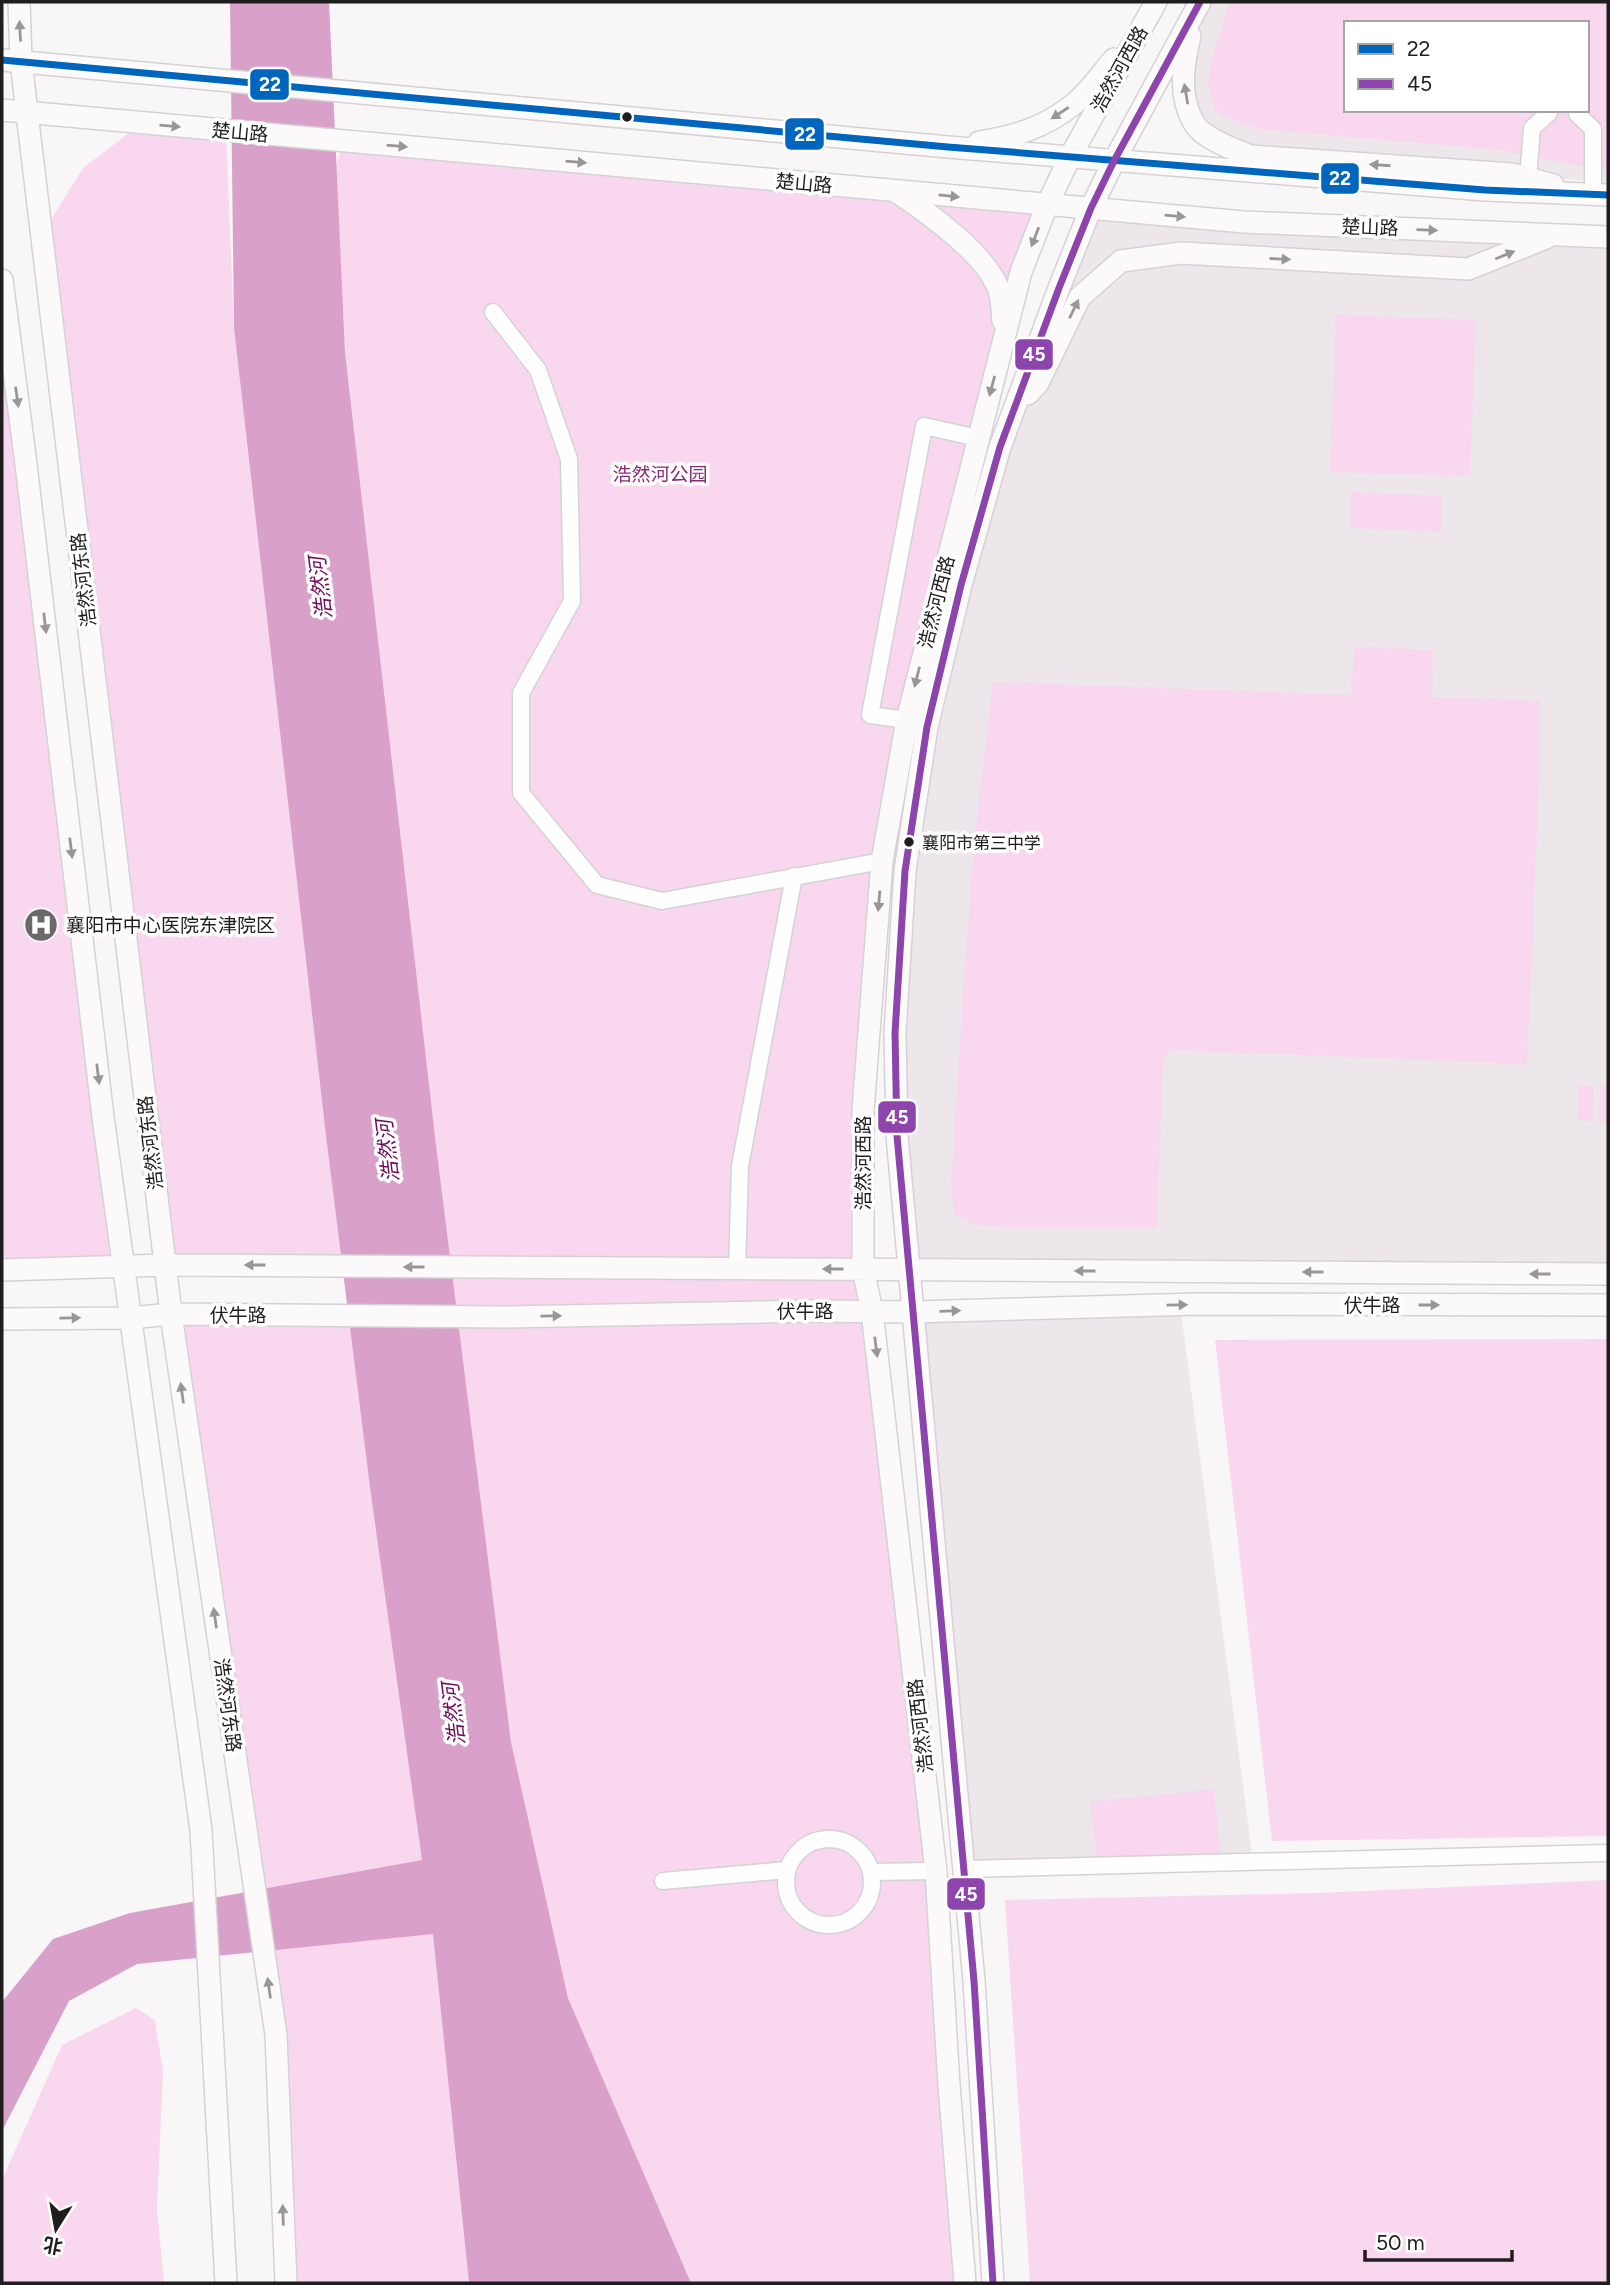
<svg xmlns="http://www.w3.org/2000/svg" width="1610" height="2285" font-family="Figtree,'Noto Sans SC',sans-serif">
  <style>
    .built { fill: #ede6ea; fill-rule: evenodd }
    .green { fill: #f9d8ef; fill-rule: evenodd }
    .water { fill: #d9a1c9 }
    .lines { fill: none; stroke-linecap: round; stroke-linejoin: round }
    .street-casing { stroke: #d4d2d4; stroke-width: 19 }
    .secondary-casing { stroke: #d4d2d4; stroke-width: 24 }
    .street { stroke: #fefefe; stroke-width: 16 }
    .secondary { stroke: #fcf9fb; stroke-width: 21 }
    .bus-1-casing { stroke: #fff; stroke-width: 12 }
    .bus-2-casing { stroke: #fff; stroke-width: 12 }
    .bus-1 { stroke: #0065bd; stroke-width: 7 }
    .bus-2 { stroke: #8e44ad; stroke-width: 7 }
    .oneway { fill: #999698 }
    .bus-dot { fill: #1f1d1e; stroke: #fff; stroke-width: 2.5 }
    .labels { text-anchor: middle; stroke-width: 7; stroke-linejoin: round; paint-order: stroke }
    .bus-label { font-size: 17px; fill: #1f1d1e; stroke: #fff; text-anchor: start }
    .street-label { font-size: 19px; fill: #1f1d1e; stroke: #fff }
    .park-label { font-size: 19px; fill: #892b74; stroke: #fff }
    .poi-label { font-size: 19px; fill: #1f1d1e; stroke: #fff; text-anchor: start }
    .water-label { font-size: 21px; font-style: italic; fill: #6f0d5c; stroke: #fff }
    .line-badge { stroke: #fff; stroke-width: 2.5 }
    .badge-label { font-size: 19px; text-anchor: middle; font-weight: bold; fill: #fff }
  </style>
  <rect width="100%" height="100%" fill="#f9f6f8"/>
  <path class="built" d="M 1200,2 L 1608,2 L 1608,183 L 1512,174 L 1251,156 L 1195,125 L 1183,62 ZM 1346,23 L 1587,23 L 1587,110 L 1346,110 Z
    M 1091,208 L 1608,236 L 1608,1274 L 909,1270 L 897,1136 L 905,871 L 961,585 Z
    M 1180,1305 L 1253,1862 L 963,1869 L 913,1312 Z"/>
  <path class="green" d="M 1230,2 L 1608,2 L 1608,171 L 1492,149 L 1259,129 L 1225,117 L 1213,108 L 1208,83 L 1212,58 ZM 1346,23 L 1587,23 L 1587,110 L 1346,110 Z
    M 142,123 L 226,131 L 234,328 L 342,1266 L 165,1265 L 42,234 L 83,168 Z
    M 344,141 L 1047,205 L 1021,272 L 882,861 L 869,1033 L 872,1311 L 965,2283 L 691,2283 L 568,1998 L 511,1742 L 436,1145 L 345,352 L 336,165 Z
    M 2,280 L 123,1267 L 2,1270 Z
    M 1336,315 L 1476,320 L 1470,476 L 1330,472 Z
    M 1351,492 L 1442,496 L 1441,532 L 1351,528 Z
    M 1354,647 L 1433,650 L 1432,697 L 1540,701 L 1539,785 L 1527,1064 L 1172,1050 L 1163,1058 L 1157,1227 L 1002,1227 L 973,1224 L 954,1214 L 951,1189 L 966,947 L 976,827 L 993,682 L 1351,695 Z
    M 1579,1085 L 1594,1086 L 1593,1121 L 1577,1120 Z
    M 1600,1086 L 1608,1087 L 1608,1122 L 1599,1121 Z
    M 171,1314 L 353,1315 L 371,1495 L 438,1966 L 469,2283 L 284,2283 L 276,2035 Z
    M 1608,1339 L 1608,1836 L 1272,1841 L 1215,1340 Z
    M 1214,1789 L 1221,1863 L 1098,1865 L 1090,1802 Z
    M 1608,1880 L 1608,2283 L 1030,2283 L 1005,1900 L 1318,1893 Z
    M 136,2008 L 155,2020 L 163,2071 L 157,2210 L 164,2283 L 2,2283 L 2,2180 L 62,2045 Z"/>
  <path class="water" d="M 230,2 L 329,2 L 345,352 L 436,1145 L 511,1742 L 568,1998 L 691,2283 L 469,2283 L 433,1934 L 137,1964 L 69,2001 L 2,2131 L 2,2002 L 53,1939 L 130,1913 L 422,1860 L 371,1495 L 326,1136 L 234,328 Z"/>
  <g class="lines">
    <g class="street-casing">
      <path id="street" d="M 1577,110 L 1577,114 L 1593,129 L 1593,195
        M 1528,178 L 1532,128 L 1549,113 L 1549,110
        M 493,312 L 538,370 L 569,459 L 572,601 L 521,693 L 521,793 L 597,885 L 662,901 L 882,861
        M 907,720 L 870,715 L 924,426 L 978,438
        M 737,1269 L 740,1166 L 794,876
        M786 1882a43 43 0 1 1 86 0a43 43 0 1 1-86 0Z
        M 963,1869 L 1608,1853
        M 872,1872 L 936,1871
        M 663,1881 L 787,1870"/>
    </g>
    <g class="secondary-casing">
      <path id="secondary" d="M 19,2 L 21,61 L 27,113 L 171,1314 L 276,2035 L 286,2283
        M 1190,36 C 1183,65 1178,96 1194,123 C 1203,139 1235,150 1251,156 L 1512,174 L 1553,185
        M 2,60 L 948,147 L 1485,190 L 1608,195
        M 2,110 L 1244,222 L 1608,237
        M 979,142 C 1016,136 1044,128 1074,104 C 1089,92 1101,74 1114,59
        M 897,192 C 928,213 991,257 1000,294 C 1002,302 1002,312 1003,321
        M 2,280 L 25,456 L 103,1117 L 201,1830 L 226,2283
        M 1028,394 L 1038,383 L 1080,297 L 1121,261 L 1181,253 L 1468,269 L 1546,238
        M 2,1270 L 165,1265 L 1608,1274
        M 2,1319 L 130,1318 L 171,1314 L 504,1317 L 814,1311 L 913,1312 L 1198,1304 L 1608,1305
        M 965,2283 L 949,2085 L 936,1871 L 872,1311 L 863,1269 L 863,1111 L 882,861 L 907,720 L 1021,272 L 1047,205 L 1070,157 L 1156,2
        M 993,2283 L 974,1981 L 897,1136 L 895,1033 L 905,871 L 927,727 L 961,585 L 1000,447 L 1059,288 L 1091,208 L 1114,161 L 1200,2"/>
    </g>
    <use href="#street" class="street"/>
    <use href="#secondary" class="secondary"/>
    <g class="bus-1-casing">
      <path id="bus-1" d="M 2,60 L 948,147 L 1485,190 L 1608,195"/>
    </g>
    <g class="bus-2-casing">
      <path id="bus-2" d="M 993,2283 L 974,1981 L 897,1136 L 895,1033 L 905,871 L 927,727 L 961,585 L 1000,447 L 1059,288 L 1091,208 L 1114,161 L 1200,2"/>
    </g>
    <use href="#bus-1" class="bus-1"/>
    <use href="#bus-2" class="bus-2"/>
  </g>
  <defs><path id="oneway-solid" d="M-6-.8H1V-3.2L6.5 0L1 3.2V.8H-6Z" transform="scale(1.75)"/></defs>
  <g class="oneway">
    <use href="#oneway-solid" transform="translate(20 31) rotate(-93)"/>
    <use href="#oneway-solid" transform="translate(1186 94) rotate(-100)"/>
    <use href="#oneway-solid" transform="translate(1060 113) rotate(147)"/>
    <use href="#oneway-solid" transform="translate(170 126) rotate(5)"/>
    <use href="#oneway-solid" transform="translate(397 146) rotate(5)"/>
    <use href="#oneway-solid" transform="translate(576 162) rotate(5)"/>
    <use href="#oneway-solid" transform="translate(1380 165) rotate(-176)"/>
    <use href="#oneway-solid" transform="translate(949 196) rotate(6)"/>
    <use href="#oneway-solid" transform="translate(1175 216) rotate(5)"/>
    <use href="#oneway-solid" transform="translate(1427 230) rotate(2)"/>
    <use href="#oneway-solid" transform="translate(1035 237) rotate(111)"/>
    <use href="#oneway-solid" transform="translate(1505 255) rotate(-22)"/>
    <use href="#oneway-solid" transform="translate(1280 259) rotate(3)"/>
    <use href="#oneway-solid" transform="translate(1074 309) rotate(-64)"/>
    <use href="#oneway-solid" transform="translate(992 386) rotate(105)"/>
    <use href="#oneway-solid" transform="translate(17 397) rotate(82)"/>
    <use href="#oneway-solid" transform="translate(45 623) rotate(83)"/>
    <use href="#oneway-solid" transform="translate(917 677) rotate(104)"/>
    <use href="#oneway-solid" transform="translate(71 848) rotate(83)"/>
    <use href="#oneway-solid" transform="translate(879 901) rotate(95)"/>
    <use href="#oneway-solid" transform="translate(98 1074) rotate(83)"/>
    <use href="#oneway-solid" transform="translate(255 1265) rotate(-180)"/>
    <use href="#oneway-solid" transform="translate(414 1267) rotate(-180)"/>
    <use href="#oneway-solid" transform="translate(833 1269) rotate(-180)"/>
    <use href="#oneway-solid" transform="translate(1085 1271) rotate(-180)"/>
    <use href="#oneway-solid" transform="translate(1313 1272) rotate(-180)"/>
    <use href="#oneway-solid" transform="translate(1540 1274) rotate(-180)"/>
    <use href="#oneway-solid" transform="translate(1177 1305) rotate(-1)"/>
    <use href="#oneway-solid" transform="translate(1429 1305)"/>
    <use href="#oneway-solid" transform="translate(950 1311) rotate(-2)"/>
    <use href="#oneway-solid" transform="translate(551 1316) rotate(-1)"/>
    <use href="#oneway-solid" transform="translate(70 1318) rotate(-1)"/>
    <use href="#oneway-solid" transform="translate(876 1347) rotate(83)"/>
    <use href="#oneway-solid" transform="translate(182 1393) rotate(-98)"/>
    <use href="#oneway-solid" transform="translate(215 1618) rotate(-98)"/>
    <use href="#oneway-solid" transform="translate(269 1988) rotate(-98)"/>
    <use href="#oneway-solid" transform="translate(283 2215) rotate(-92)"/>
  </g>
  <defs>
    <g id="hospital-disc" transform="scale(1.75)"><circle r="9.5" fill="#6b696a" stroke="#fff"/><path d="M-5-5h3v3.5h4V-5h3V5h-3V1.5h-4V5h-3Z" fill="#fff"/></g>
  </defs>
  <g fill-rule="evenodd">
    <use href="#hospital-disc" x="41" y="925"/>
  </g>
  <g class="bus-dot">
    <circle cx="627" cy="117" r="6"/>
    <circle cx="909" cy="842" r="6"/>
  </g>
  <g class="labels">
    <g class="bus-label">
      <text x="922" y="849">襄阳市第三中学</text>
    </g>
    <g class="street-label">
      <text transform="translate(1119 69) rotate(-61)" y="7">浩然河西路</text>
      <text transform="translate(240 132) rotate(5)" y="7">楚山路</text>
      <text transform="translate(804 183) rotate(5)" y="7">楚山路</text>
      <text transform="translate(1370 227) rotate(2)" y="7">楚山路</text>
      <text transform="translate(83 580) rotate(-97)" y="7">浩然河东路</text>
      <text transform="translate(936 602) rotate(-76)" y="7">浩然河西路</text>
      <text transform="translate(150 1143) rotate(-97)" y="7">浩然河东路</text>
      <text transform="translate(863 1163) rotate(-90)" y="7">浩然河西路</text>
      <text x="1372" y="1312">伏牛路</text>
      <text x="805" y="1318">伏牛路</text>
      <text x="238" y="1322">伏牛路</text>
      <text transform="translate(228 1705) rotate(82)" y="7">浩然河东路</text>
      <text transform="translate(920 1726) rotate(-97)" y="7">浩然河西路</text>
    </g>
    <g class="park-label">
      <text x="660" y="481">浩然河公园</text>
    </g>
    <g class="poi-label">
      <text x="66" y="932">襄阳市中心医院东津院区</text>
    </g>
    <g class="water-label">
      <text transform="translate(321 588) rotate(-97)" y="7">浩然河</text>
      <text transform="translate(388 1151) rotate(-97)" y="7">浩然河</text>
      <text transform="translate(454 1714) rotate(-97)" y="7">浩然河</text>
    </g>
  </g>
  <g class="line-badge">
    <rect x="249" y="68" width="41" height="33" rx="7" fill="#0065bd"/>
    <rect x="784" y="117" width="41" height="34" rx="7" fill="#0065bd"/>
    <rect x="1320" y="162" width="40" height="33" rx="7" fill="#0065bd"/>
    <rect x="1014" y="338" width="40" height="33" rx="7" fill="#8e44ad"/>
    <rect x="877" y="1100" width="40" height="34" rx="7" fill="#8e44ad"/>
    <rect x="946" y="1877" width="40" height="34" rx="7" fill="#8e44ad"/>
  </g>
  <g class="badge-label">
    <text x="270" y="91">22</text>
    <text x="805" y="141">22</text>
    <text x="1340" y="185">22</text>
    <text x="1034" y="361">45</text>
    <text x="897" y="1124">45</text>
    <text x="966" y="1901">45</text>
  </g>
  <rect width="1610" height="2285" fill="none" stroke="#1f1d1e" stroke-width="7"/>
  <rect x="1344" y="21" width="245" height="91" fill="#ffffff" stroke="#a5a5a5" stroke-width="2"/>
  <rect x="1358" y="44" width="35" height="10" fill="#0065bd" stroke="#a5a5a5" stroke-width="2"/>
  <text x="1407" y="56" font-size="21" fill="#1f1d1e">22</text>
  <rect x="1358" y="79" width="35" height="10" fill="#8e44ad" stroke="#a5a5a5" stroke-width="2"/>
  <text x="1407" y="91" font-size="21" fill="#1f1d1e">45</text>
  <g transform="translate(56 2229) rotate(191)" stroke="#ffffff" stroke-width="5" paint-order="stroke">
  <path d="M0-5L12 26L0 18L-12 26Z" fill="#1f1d1e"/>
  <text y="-10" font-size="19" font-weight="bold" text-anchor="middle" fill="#1f1d1e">北</text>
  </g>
  <path d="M1365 2250v10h147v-10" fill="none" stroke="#1f1d1e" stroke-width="3.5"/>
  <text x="1376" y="2250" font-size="21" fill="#1f1d1e" stroke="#ffffff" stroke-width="5" paint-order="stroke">50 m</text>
</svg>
